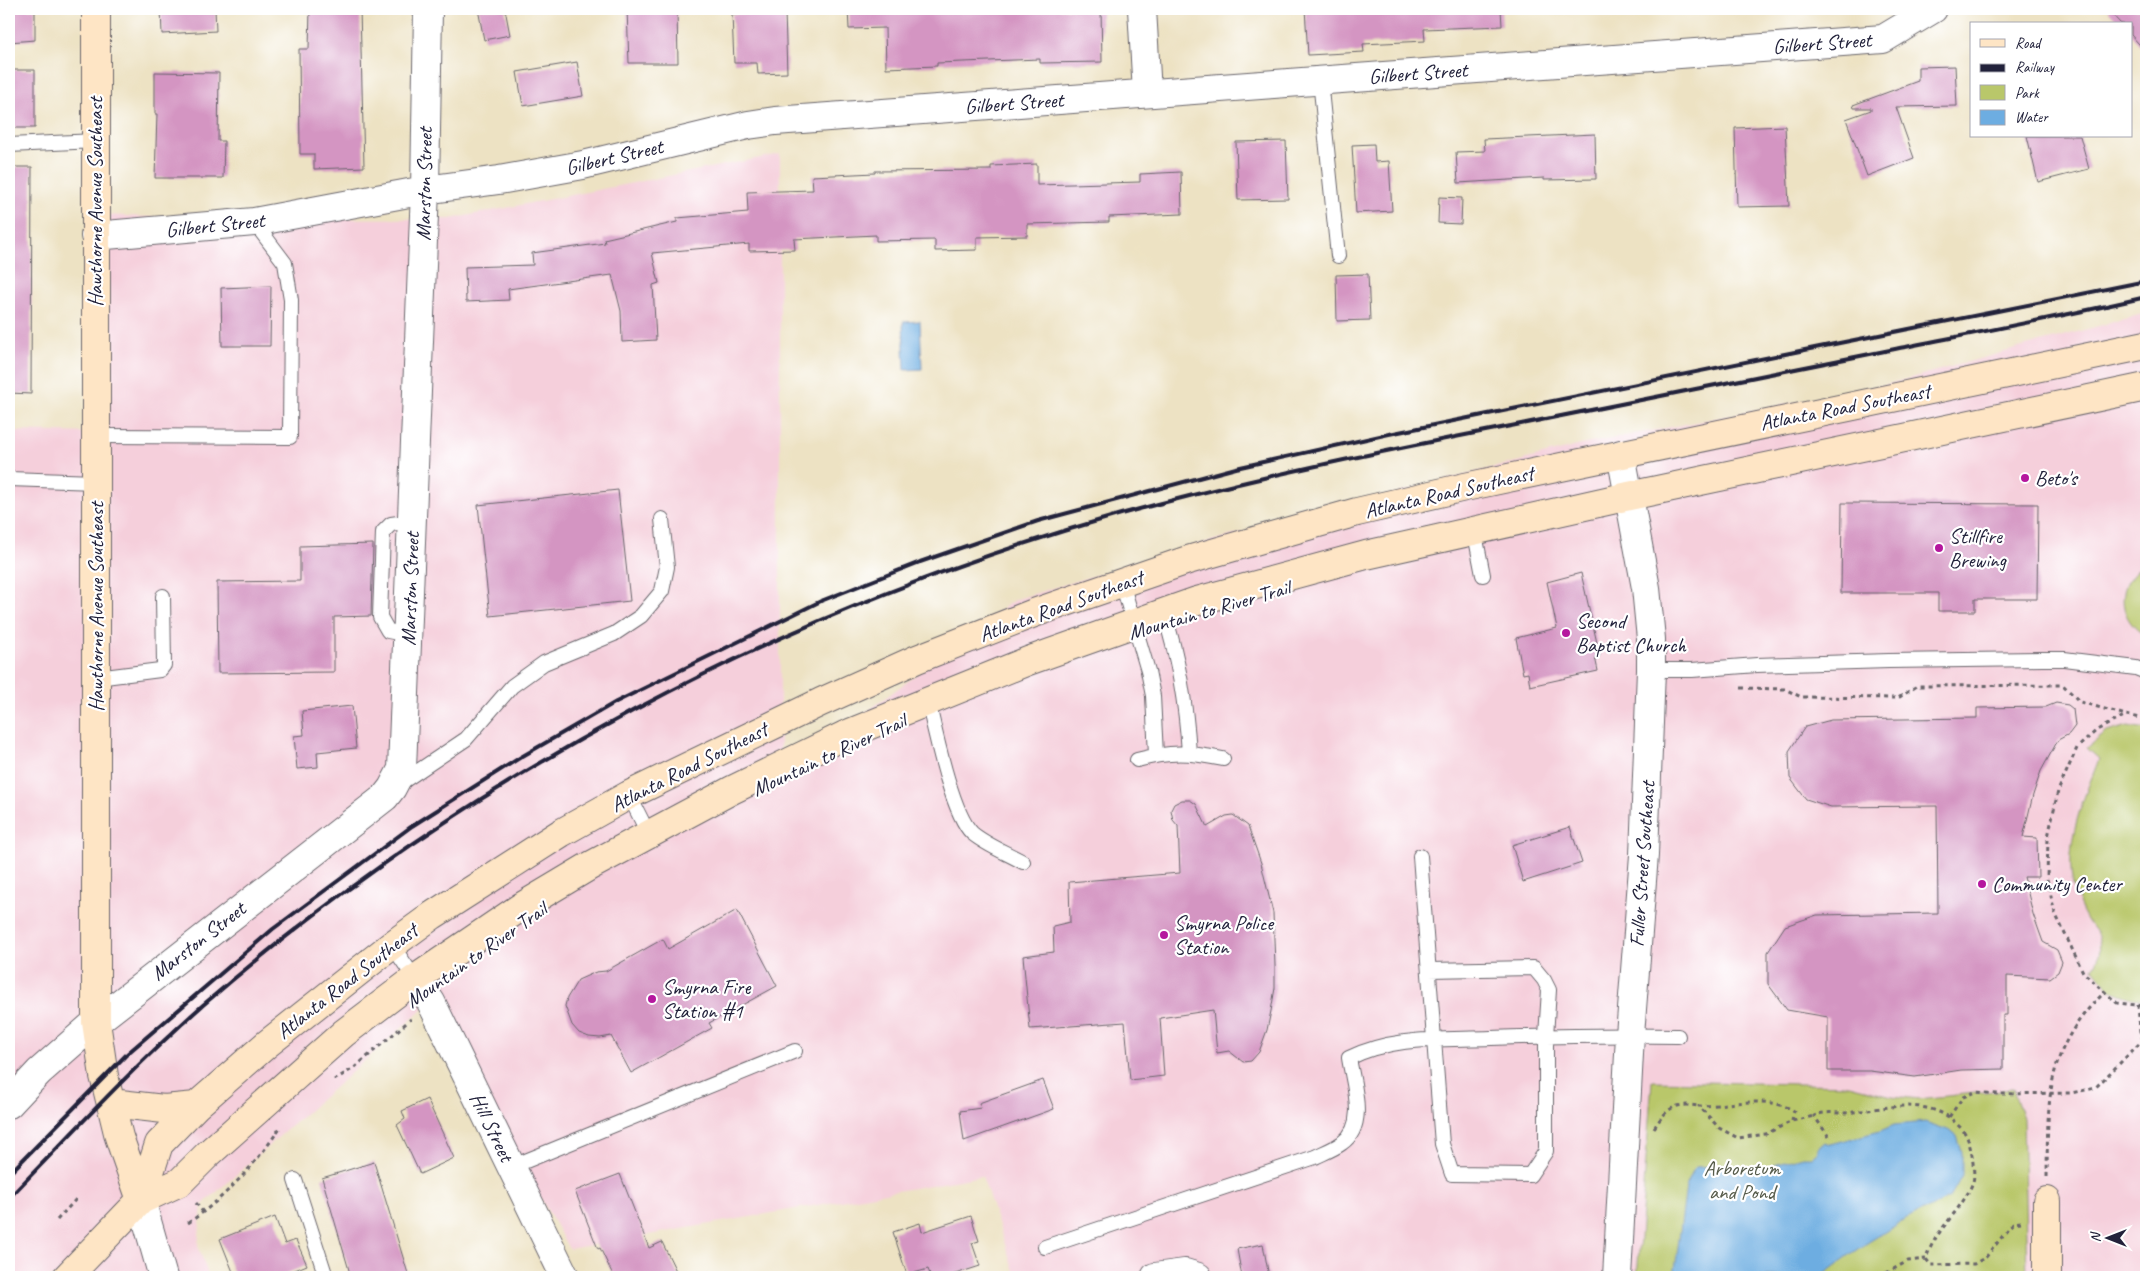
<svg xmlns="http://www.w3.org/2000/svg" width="2155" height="1286" font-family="Caveat,sans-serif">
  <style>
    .built { fill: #f5cfdb }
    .green { fill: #b9c76a; stroke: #6e7452 }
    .water { fill: #6dade1; stroke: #48688e }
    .building { fill: #d495c2 }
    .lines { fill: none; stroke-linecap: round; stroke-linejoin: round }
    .lane-casing { stroke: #69656b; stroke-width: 16 }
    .street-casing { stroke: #69656b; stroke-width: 30 }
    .secondary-casing { stroke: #69656b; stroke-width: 30 }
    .path { stroke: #69656b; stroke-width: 3; stroke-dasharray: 4 4; stroke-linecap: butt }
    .lane { stroke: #fff; stroke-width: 14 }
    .street { stroke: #fff; stroke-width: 28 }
    .secondary { stroke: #fee5c5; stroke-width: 28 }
    .rail { stroke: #22223b; stroke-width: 4 }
    .poi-dot { fill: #b5179e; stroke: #fff; stroke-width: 2 }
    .labels { text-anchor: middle; stroke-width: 4.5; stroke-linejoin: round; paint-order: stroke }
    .street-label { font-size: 21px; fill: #22223b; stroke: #fff }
    .poi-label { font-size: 21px; fill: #22223b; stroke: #fff; text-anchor: start }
    .park-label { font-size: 21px; fill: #575c4b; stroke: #fff }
  </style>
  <rect width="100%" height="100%" fill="#fff"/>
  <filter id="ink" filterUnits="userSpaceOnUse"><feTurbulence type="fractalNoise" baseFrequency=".02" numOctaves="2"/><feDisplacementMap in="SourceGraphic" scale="10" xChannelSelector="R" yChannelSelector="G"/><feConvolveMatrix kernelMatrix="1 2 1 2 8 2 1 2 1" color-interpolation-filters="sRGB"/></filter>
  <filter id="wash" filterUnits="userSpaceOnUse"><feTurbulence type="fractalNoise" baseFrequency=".0096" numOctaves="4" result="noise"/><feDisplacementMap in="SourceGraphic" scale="20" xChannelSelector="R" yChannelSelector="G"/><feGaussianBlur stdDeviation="1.12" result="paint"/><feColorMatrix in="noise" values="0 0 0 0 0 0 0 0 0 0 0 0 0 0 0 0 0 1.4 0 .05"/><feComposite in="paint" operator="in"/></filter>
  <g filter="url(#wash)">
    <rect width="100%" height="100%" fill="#ede2c3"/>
    <path class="built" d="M 780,154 L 780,778 L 1014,600 L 1192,546 L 1585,444 L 1889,384 L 2146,313 L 2146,1277 L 1016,1277 L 982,1176 L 569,1249 L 431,1002 L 202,1205 L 198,1246 L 209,1277 L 9,1277 L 9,431 L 99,433 L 105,215 L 170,218 L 450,219 Z"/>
    <path class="green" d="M 2146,563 L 2146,636 C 2115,618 2116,581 2146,563 Z
      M 2128,726 L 2146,729 L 2146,1000 L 2132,998 L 2110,990 L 2093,968 C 2099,961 2101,949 2099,940 C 2098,933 2090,926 2087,920 C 2081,909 2076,897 2073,885 C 2064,841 2084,798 2099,759 L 2087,748 L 2107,732 Z
      M 1652,1081 L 1849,1085 L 1892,1096 L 1919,1099 L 2013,1089 L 2023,1118 L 2027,1277 L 1637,1277 Z"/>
    <path class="water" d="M 920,321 L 922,369 L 905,370 L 903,322 Z
      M 1925,1122 L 1948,1130 L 1957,1136 L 1962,1152 L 1962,1176 L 1950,1197 L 1901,1222 L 1859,1248 L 1820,1277 L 1674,1277 L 1686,1187 L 1695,1167 L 1721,1166 L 1753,1171 L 1802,1157 L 1811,1157 L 1818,1151 L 1818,1147 L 1824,1142 L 1830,1144 L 1880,1131 L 1894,1125 Z"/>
    <g id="blocks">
      <path class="building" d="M 9,9 L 35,9 L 35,40 L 9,42 Z
        M 161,9 L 215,9 L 216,31 L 162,34 Z
        M 310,9 L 360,9 L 364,167 L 314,169 L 314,154 L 300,154 L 299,49 L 309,49 Z
        M 478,9 L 505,9 L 510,35 L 484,40 Z
        M 627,9 L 677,9 L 678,63 L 629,63 Z
        M 848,9 L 1101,9 L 1102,62 L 1040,63 L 1040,59 L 937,63 L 937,66 L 886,68 L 885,28 L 849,29 Z
        M 1305,9 L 1501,9 L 1502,26 L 1424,29 L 1425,41 L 1363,44 L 1364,52 L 1308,55 Z
        M 2107,9 L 2146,9 L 2146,52 L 2131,35 L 2131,24 L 2121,24 Z
        M 785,12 L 787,73 L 758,74 L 757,63 L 734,63 L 732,14 Z
        M 577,62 L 583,96 L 523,106 L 517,72 Z
        M 1955,66 L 1957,106 L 1896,107 L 1914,158 L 1867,176 L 1846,119 L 1871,110 L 1871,108 L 1854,108 L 1853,105 L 1918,81 L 1918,67 Z
        M 9,70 L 35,70 L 35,128 L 9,128 Z
        M 155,72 L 219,73 L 218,141 L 224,141 L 223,178 L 155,178 L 157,114 L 155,114 Z
        M 1785,126 L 1789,206 L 1737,207 L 1735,128 Z
        M 1595,134 L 1596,179 L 1544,180 L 1544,178 L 1458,183 L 1456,152 L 1485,151 L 1484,139 Z
        M 2027,136 L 2080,136 L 2089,169 L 2038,182 Z
        M 1286,141 L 1288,199 L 1238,200 L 1236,142 Z
        M 1374,144 L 1375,162 L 1389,161 L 1392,211 L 1356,213 L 1352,145 Z
        M 1037,164 L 1037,185 L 1140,182 L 1140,174 L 1181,172 L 1182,214 L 1109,217 L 1109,222 L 1027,224 L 1027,236 L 977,237 L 977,250 L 935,251 L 935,240 L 876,241 L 876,235 L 794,239 L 795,250 L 749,251 L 749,244 L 652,253 L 659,283 L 653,285 L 656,340 L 622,342 L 621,311 L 612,275 L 508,289 L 509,300 L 466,302 L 465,267 L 533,265 L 532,253 L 605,243 L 604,239 L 677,222 L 677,218 L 748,212 L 747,192 L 813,190 L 812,176 L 875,173 L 875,171 L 991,170 L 991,166 Z
        M 9,167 L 32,167 L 31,394 L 9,393 Z
        M 1439,197 L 1462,198 L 1461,224 L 1438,223 Z
        M 1368,274 L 1370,320 L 1337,321 L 1336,275 Z
        M 271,286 L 270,346 L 222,346 L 221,288 Z
        M 618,490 L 630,601 L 490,616 L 478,505 Z
        M 1842,503 L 2038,504 L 2037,599 L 1975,599 L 1975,611 L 1938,611 L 1938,593 L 1841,593 Z
        M 373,544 L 371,616 L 334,617 L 334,672 L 218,673 L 217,582 L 300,581 L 300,546 Z
        M 1581,573 L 1600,656 L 1595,657 L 1598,671 L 1530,686 L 1528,673 L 1523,674 L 1516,638 L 1557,628 L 1547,582 Z
        M 2056,703 L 2068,705 L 2073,709 L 2075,726 L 2069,734 L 2058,740 L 2041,771 L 2033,795 L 2023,837 L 2037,838 L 2038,877 L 2024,877 L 2033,914 L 2043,942 L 2057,950 L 2062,962 L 2058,972 L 2050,978 L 2007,976 L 2007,1015 L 2003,1015 L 2003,1069 L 1961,1070 L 1915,1077 L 1870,1071 L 1828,1071 L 1828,1017 L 1787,1010 L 1768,984 L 1768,952 L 1785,926 L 1817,915 L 1938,913 L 1937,806 L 1831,807 L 1806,799 L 1790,778 L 1789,751 L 1805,727 L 1831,720 L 1977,718 L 1977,708 L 2046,707 Z
        M 352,706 L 356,748 L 317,752 L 318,767 L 297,769 L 294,736 L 304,735 L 302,711 Z
        M 1182,800 L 1190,800 L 1196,804 L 1207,827 L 1226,816 L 1233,815 L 1248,826 L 1261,863 L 1273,913 L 1275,966 L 1275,988 L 1271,1011 L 1267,1030 L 1259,1052 L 1251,1061 L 1243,1062 L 1229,1051 L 1217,1053 L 1213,1010 L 1160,1018 L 1164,1076 L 1130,1080 L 1125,1022 L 1030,1029 L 1023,956 L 1054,952 L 1053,926 L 1070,922 L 1069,882 L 1180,873 L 1178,826 L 1173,820 L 1171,810 L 1174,804 Z
        M 1570,827 L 1582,863 L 1523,882 L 1512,845 Z
        M 737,910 L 777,986 L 709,1023 L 712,1028 L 631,1073 L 611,1036 L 600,1038 L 589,1037 L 579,1033 L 572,1025 L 565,1006 L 567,998 L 578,980 L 596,972 L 606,971 L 663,939 L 668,949 Z
        M 1043,1080 L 1054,1109 L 964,1141 L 960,1111 L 981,1108 L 979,1103 Z
        M 427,1099 L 454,1158 L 420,1174 L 397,1125 L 405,1119 L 402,1111 Z
        M 374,1162 L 409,1277 L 351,1277 L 322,1178 Z
        M 620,1174 L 649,1248 L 662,1242 L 679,1277 L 614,1277 L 600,1248 L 598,1249 L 575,1191 Z
        M 971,1216 L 979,1241 L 972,1243 L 980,1266 L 946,1277 L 931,1277 L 928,1269 L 907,1275 L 893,1232 L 920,1223 L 922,1232 Z
        M 275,1217 L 285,1244 L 296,1240 L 307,1265 L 278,1277 L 235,1277 L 220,1239 Z
        M 1263,1244 L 1269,1277 L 1242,1277 L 1237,1249 Z"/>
    </g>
  </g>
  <g filter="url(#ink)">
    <use href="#blocks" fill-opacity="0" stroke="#69656b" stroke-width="1"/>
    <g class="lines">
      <g class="lane-casing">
        <path id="lane" d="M 1320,80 L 1338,256
          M 9,145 L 96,141
          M 95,436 L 290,437 L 291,300 L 285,263 L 254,222
          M 9,479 L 95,482
          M 1474,529 L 1483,575
          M 1122,583 L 1148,671 L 1153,696 L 1156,755
          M 1164,613 C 1179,660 1186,703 1189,753
          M 409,635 L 388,631 L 380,617 L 383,532 L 391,524 L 413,521
          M 1651,670 L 1692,670 L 1757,665 L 1889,661 L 2043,659 L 2064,659 L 2136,668 L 2146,672
          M 97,678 L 160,670 L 164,665 L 163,596
          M 928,701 C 935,731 952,814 972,833 C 986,845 1007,853 1023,862
          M 1137,760 C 1171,751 1188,752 1223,759
          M 399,784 L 466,739 L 512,686 L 544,663 L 614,634 L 641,616 L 662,591 L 667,567 L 662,519
          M 629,795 L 648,833
          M 1420,856 L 1442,1144 L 1452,1174 L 1530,1175 L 1546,1151 L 1546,1036 L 1549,990 L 1544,980 L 1534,968 L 1429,970
          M 392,945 L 415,979
          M 511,1167 L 795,1051
          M 295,1180 L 326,1277
          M 1045,1247 L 1315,1157 C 1323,1153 1334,1149 1342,1143 C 1368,1125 1353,1084 1349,1058 C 1393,1036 1443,1040 1491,1038 C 1553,1036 1615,1035 1678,1036"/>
      </g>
      <g class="street-casing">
        <path id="street" d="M 1142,9 L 1147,93
          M 95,236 L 254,222 L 425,190 L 499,180 L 583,165 L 748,125 L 775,121 L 1883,39 L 1933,9
          M 415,979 L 431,1002 L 565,1277
          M 9,1104 L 39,1072 L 96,1022 L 385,797 L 392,788 L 402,769 L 425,190 L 428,9
          M 141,1200 L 163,1277
          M 1155,1277 L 1185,1273 L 1198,1277
          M 1617,1277 L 1630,1035 L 1644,855 L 1651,670 L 1651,639 L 1646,588 L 1621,454"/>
      </g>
      <g class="secondary-casing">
        <path id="secondary" d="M 96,9 L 96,1022 L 104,1076 L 119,1137 L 141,1200
          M 111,1103 L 164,1109 L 196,1106
          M 141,1200 L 159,1144 L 196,1106 L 267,1044 L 392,945 L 433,915 L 561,833 L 629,795 L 821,702 L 917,659 L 1034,613 L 1188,560 L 1272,536 L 1357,512 L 1465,487 L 2146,345
          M 67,1277 L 141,1200 L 180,1182 L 208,1154 L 344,1033 L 415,979 L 521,907 L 588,867 L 732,790 L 845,735 L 1028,661 L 1197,601 L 1366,555 L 1629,496 L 2146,387
          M 2047,1277 L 2047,1201"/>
      </g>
      <path class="path" d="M 1741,688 L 1785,689 L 1801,697 L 1898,698 L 1917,686 L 2063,685 L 2080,702 L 2126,715
        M 2146,719 L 2126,715 L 2097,730 L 2077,748 L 2058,791 L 2048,837 L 2047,879 L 2055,913 L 2083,972 L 2117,1003 L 2146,1006
        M 2138,1005 L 2140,1031 L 2143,1040 L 2146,1040
        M 2143,1041 L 2146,1183
        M 334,1080 L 354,1068 L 411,1019
        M 1792,1121 L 1794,1111 C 1767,1094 1729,1106 1699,1106 L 1719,1128 L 1738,1138 L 1766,1134 L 1792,1121 L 1814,1116
        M 1654,1128 C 1668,1107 1674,1103 1699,1106
        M 1829,1137 L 1814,1116 C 1823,1111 1833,1113 1844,1113 C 1880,1110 1916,1097 1949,1117
        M 2047,1177 C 2048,1101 2044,1048 2105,992
        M 196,1203 L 203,1212
        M 57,1220 L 77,1198
        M 2021,1222 L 2013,1223 L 1986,1257 L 1974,1264 L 1931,1265 L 1926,1259 C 1935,1229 1962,1211 1973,1182 C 1975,1175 1973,1163 1972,1155 C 1967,1133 1966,1132 1949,1117 L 1963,1097 L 1975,1092 L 1998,1094 L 2071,1093 L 2095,1088 L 2143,1040
        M 188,1223 C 225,1198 257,1163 281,1126
        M 1879,1277 L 1908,1261 L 1926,1259"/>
      <use href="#lane" class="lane"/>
      <use href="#street" class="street"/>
      <use href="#secondary" class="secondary"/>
      <path class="rail" d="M 9,1174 L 128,1053 L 273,929 L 412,826 L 521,757 L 616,702 L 821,601 L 920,562 L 1038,521 L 1236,468 L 1389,434 L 2146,281
        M 9,1198 C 72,1133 135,1065 203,1005 C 467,777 785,609 1121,514 C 1251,478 1383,451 1516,425 C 1640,400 1765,375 1890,350 C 1975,333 2061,317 2146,297"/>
    </g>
  </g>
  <g class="poi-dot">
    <circle cx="2025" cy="478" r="5"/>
    <circle cx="1939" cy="548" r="5"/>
    <circle cx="1566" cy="633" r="5"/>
    <circle cx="1982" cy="884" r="5"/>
    <circle cx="1164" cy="935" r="5"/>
    <circle cx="652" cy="999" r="5"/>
  </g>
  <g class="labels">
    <g class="street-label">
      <text transform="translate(1822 43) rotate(-4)" y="7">Gilbert Street</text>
      <text transform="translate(1418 73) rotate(-4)" y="7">Gilbert Street</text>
      <text transform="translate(1014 103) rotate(-4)" y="7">Gilbert Street</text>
      <text transform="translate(614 157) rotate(-13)" y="7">Gilbert Street</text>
      <text transform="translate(424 184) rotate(-89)" y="7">Marston Street</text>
      <text transform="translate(95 202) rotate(-90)" y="7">Hawthorne Avenue Southeast</text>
      <text transform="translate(215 225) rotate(-6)" y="7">Gilbert Street</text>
      <text transform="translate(1845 407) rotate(-11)" y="7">Atlanta Road Southeast</text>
      <text transform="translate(1449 492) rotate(-13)" y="7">Atlanta Road Southeast</text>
      <text transform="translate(410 589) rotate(-88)" y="7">Marston Street</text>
      <text transform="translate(1061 606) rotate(-20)" y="7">Atlanta Road Southeast</text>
      <text transform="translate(96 607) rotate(-90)" y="7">Hawthorne Avenue Southeast</text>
      <text transform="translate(1209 610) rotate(-16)" y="7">Mountain to River Trail</text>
      <text transform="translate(829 755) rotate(-25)" y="7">Mountain to River Trail</text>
      <text transform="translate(689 767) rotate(-27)" y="7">Atlanta Road Southeast</text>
      <text transform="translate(1642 864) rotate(-86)" y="7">Fuller Street Southeast</text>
      <text transform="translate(198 941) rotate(-38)" y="7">Marston Street</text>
      <text transform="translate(476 955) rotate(-35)" y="7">Mountain to River Trail</text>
      <text transform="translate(347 981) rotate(-38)" y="7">Atlanta Road Southeast</text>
      <text transform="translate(492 1127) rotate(64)" y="7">Hill Street</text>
    </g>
    <g class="poi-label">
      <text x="2035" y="485">Beto's</text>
      <text x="1949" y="543">Stillfire<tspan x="1949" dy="24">Brewing</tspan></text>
      <text x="1576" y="628">Second<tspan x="1576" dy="24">Baptist Church</tspan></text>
      <text x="1992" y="891">Community Center</text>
      <text x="1174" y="930">Smyrna Police<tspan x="1174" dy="24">Station</tspan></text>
      <text x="662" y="994">Smyrna Fire<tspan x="662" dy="24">Station #1</tspan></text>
    </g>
    <g class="park-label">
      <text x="1742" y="1175">Arboretum<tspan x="1742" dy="24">and Pond</tspan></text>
    </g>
  </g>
  <rect width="2155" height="1286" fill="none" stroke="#fff" stroke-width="30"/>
  <rect x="1970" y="22" width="162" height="115" fill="#ffffff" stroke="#a7a7b1"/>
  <rect x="1980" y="39" width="25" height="8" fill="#fee5c5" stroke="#a7a7b1"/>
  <text x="2015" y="48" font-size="15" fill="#22223b">Road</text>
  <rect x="1980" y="64" width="25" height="8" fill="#22223b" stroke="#a7a7b1"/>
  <text x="2015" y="72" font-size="15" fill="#22223b">Railway</text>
  <rect x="1980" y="85" width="25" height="15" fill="#b9c76a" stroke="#a7a7b1"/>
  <text x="2015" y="98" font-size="15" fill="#22223b">Park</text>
  <rect x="1980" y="110" width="25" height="15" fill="#6dade1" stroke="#a7a7b1"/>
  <text x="2015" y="122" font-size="15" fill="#22223b">Water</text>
  <g transform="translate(2108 1238) rotate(270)" stroke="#ffffff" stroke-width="4" paint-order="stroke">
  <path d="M0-4L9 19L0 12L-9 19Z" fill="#22223b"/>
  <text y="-8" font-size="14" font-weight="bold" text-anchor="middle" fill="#22223b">N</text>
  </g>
</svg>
